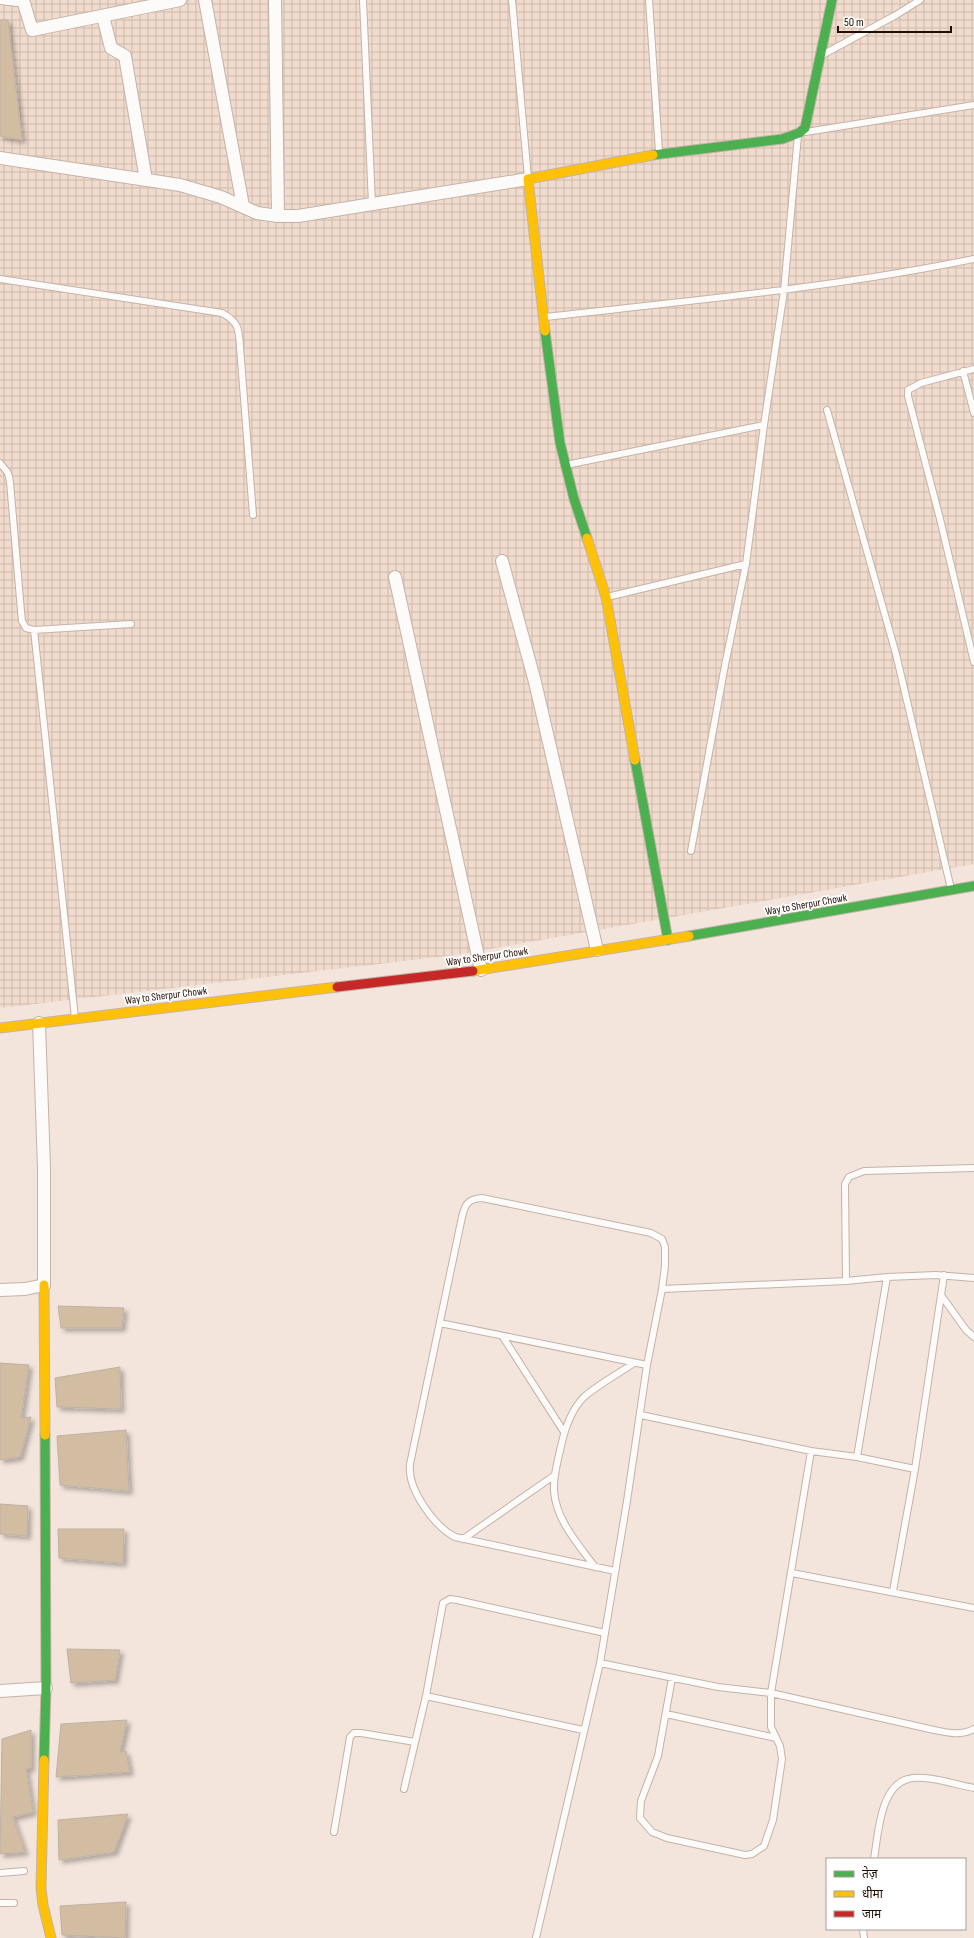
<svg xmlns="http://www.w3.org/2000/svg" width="974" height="1938" font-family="'Sofia Sans Condensed','Noto Sans Devanagari',sans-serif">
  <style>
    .industrial { fill: url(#industrial-grid) }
    .building { fill: #d2bda3; stroke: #bfb1a3; filter: url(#shadow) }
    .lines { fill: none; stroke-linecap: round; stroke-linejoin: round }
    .lane-casing { stroke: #c4b3a7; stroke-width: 8 }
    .street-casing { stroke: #c4b3a7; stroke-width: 14 }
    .fast-casing { stroke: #c4b3a7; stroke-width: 11 }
    .slow-casing { stroke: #c4b3a7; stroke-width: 11 }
    .jam-casing { stroke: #c4b3a7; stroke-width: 11 }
    .lane { stroke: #fdfbfa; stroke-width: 6 }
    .street { stroke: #fdfbfa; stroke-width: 12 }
    .fast { stroke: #4caf50; stroke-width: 9 }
    .slow { stroke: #ffc107; stroke-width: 9 }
    .jam { stroke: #c62828; stroke-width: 9 }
    .labels { text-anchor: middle; stroke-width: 3.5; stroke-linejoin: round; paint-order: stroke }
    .street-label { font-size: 11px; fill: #220d01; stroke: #fff }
  </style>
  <defs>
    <pattern id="industrial-grid" width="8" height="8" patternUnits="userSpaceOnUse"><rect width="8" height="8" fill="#f1dbcd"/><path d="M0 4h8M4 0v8" fill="none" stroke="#cebbae"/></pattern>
    <filter id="shadow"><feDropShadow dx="3.5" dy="3.5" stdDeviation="2" flood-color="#0004"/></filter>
  </defs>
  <rect width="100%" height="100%" fill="#f3e5dc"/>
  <path class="industrial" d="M 0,0 L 974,0 L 974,864 L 456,955 L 0,1008 Z"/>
  <path class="building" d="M 0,20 L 8,20 L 22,140 L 0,136 Z
    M 58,1306 L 124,1308 L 122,1328 L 61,1328 Z
    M 0,1363 L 29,1365 L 21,1418 L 31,1417 L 20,1457 L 0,1460 Z
    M 120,1367 L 121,1409 L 57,1407 L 55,1378 Z
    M 126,1430 L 129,1491 L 60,1485 L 57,1436 Z
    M 0,1504 L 28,1506 L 27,1536 L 0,1534 Z
    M 58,1529 L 124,1529 L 123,1563 L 59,1558 Z
    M 67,1649 L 120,1650 L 115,1680 L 71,1683 Z
    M 127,1720 L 120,1752 L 126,1751 L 130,1772 L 56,1777 L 61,1724 Z
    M 31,1730 L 31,1768 L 26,1769 L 33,1812 L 13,1817 L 25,1852 L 0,1854 L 2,1739 Z
    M 128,1814 L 114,1852 L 59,1860 L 58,1820 Z
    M 126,1902 L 125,1938 L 62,1935 L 60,1906 Z"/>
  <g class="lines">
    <g class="lane-casing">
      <path id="lane" d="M 363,0 L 372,204
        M 512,0 L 528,178
        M 649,0 L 659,152
        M 0,1 L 17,3
        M 824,54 L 896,15 L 920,0
        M 806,132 L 974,105
        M 0,279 L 222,313 C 239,322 239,330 240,347 L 253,515
        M 544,317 C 688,301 832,288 974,259
        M 974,369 L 921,383 L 908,390 L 908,396 L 940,519 L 974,662
        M 963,371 L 974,413
        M 827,410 L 896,654 L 951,889
        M 0,463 L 8,473 L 10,482 L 21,611 L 22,621 L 26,628 L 34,630 L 131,624
        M 566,465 L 764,425
        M 607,597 L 746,564
        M 34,630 L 75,1018
        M 691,851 L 725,665 L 746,564 L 764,425 L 784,291 L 798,135
        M 846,1281 L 845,1184 L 849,1177 L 864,1171 L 974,1168
        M 662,1289 L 846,1281 L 887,1277 L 936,1275 L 974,1278
        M 941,1295 L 966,1330 L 974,1337
        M 440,1323 L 647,1365
        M 503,1337 L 564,1432
        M 641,1415 L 811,1451 L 857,1457 L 915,1469
        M 857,1457 L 887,1277
        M 463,1539 L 555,1475
        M 595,1567 C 578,1544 556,1520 554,1491 C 553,1476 558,1460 561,1446 C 565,1428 571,1410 584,1397 C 599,1384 618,1374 634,1363
        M 792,1573 L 974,1608
        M 893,1591 L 915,1469 L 944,1275
        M 600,1663 L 718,1687 L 771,1693 L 934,1730 C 948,1733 961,1736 974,1729
        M 672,1678 L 658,1756 L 641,1801 L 640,1818 L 652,1832 L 667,1838 L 745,1855 L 752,1854 L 764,1846 L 773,1820 L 782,1759 L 780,1746 L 771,1727 L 771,1693 L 811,1451
        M 426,1696 L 583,1730
        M 666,1714 L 776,1738
        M 404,1789 L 426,1696 L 443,1603 L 450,1599 L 457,1600 L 605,1633
        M 334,1832 L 350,1737 L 354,1733 L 361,1733 L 415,1742
        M 874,1859 C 878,1835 880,1786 908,1779 C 924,1774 957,1785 974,1788
        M 0,1873 L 24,1871
        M 0,1903 L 14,1903
        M 863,1929 L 864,1938
        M 536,1938 L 600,1663 L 627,1501 L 647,1365 L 662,1289 L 665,1266 L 665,1247 L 662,1239 L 651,1233 L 482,1198 C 468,1199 465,1204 462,1217 L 410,1464 C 407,1489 434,1526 455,1537 L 615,1571"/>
    </g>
    <g class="street-casing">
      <path id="street" d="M 23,0 L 32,30 L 180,0
        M 205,0 L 243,206
        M 275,0 L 278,216
        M 103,16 L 111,48 L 125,56 L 146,180
        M 0,158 L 180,185 L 221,197 L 257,213 L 278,216 L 298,216 L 528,179
        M 502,561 L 535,682 L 597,950
        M 395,577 L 481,970
        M 0,1290 L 25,1289 L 44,1285 L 44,1168 L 39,1023
        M 0,1691 L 46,1688"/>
    </g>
    <g class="fast-casing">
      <path id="fast" d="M 653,155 L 782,139 L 799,133 L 805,128 L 832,0
        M 545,331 L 560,443 L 574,499 L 587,538
        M 635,760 L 668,940
        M 689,936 L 974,886
        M 44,1760 L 46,1688 L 45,1435"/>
    </g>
    <g class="slow-casing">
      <path id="slow" d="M 545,331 L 528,179 L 653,155
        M 587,538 L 606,597 L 635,760
        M 473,971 L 689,936
        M 0,1028 L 337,987
        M 44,1285 L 45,1435
        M 44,1760 L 41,1888 L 43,1905 L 51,1938"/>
    </g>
    <g class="jam-casing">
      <path id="jam" d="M 337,987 L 473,971"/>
    </g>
    <use href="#lane" class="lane"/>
    <use href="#street" class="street"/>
    <use href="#fast" class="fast"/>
    <use href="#slow" class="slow"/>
    <use href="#jam" class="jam"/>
  </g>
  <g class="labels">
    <g class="street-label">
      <text transform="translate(806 904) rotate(-10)" y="4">Way to Sherpur Chowk</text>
      <text transform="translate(487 956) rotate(-8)" y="4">Way to Sherpur Chowk</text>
      <text transform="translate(166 995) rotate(-7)" y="4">Way to Sherpur Chowk</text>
    </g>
  </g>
  <rect x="826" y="1858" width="140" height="72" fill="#ffffff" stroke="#a79e99"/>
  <rect x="834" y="1871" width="20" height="6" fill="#4caf50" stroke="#a79e99"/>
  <text x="862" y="1878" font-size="12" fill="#220d01">तेज़</text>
  <rect x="834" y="1891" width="20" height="6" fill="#ffc107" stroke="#a79e99"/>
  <text x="862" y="1898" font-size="12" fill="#220d01">धीमा</text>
  <rect x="834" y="1911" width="20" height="6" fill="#c62828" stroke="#a79e99"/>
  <text x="862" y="1918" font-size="12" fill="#220d01">जाम</text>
  <path d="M838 26v6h113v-6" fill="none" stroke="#220d01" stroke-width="2"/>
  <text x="844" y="26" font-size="12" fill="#220d01" stroke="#ffffff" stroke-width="3" paint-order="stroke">50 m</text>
</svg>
